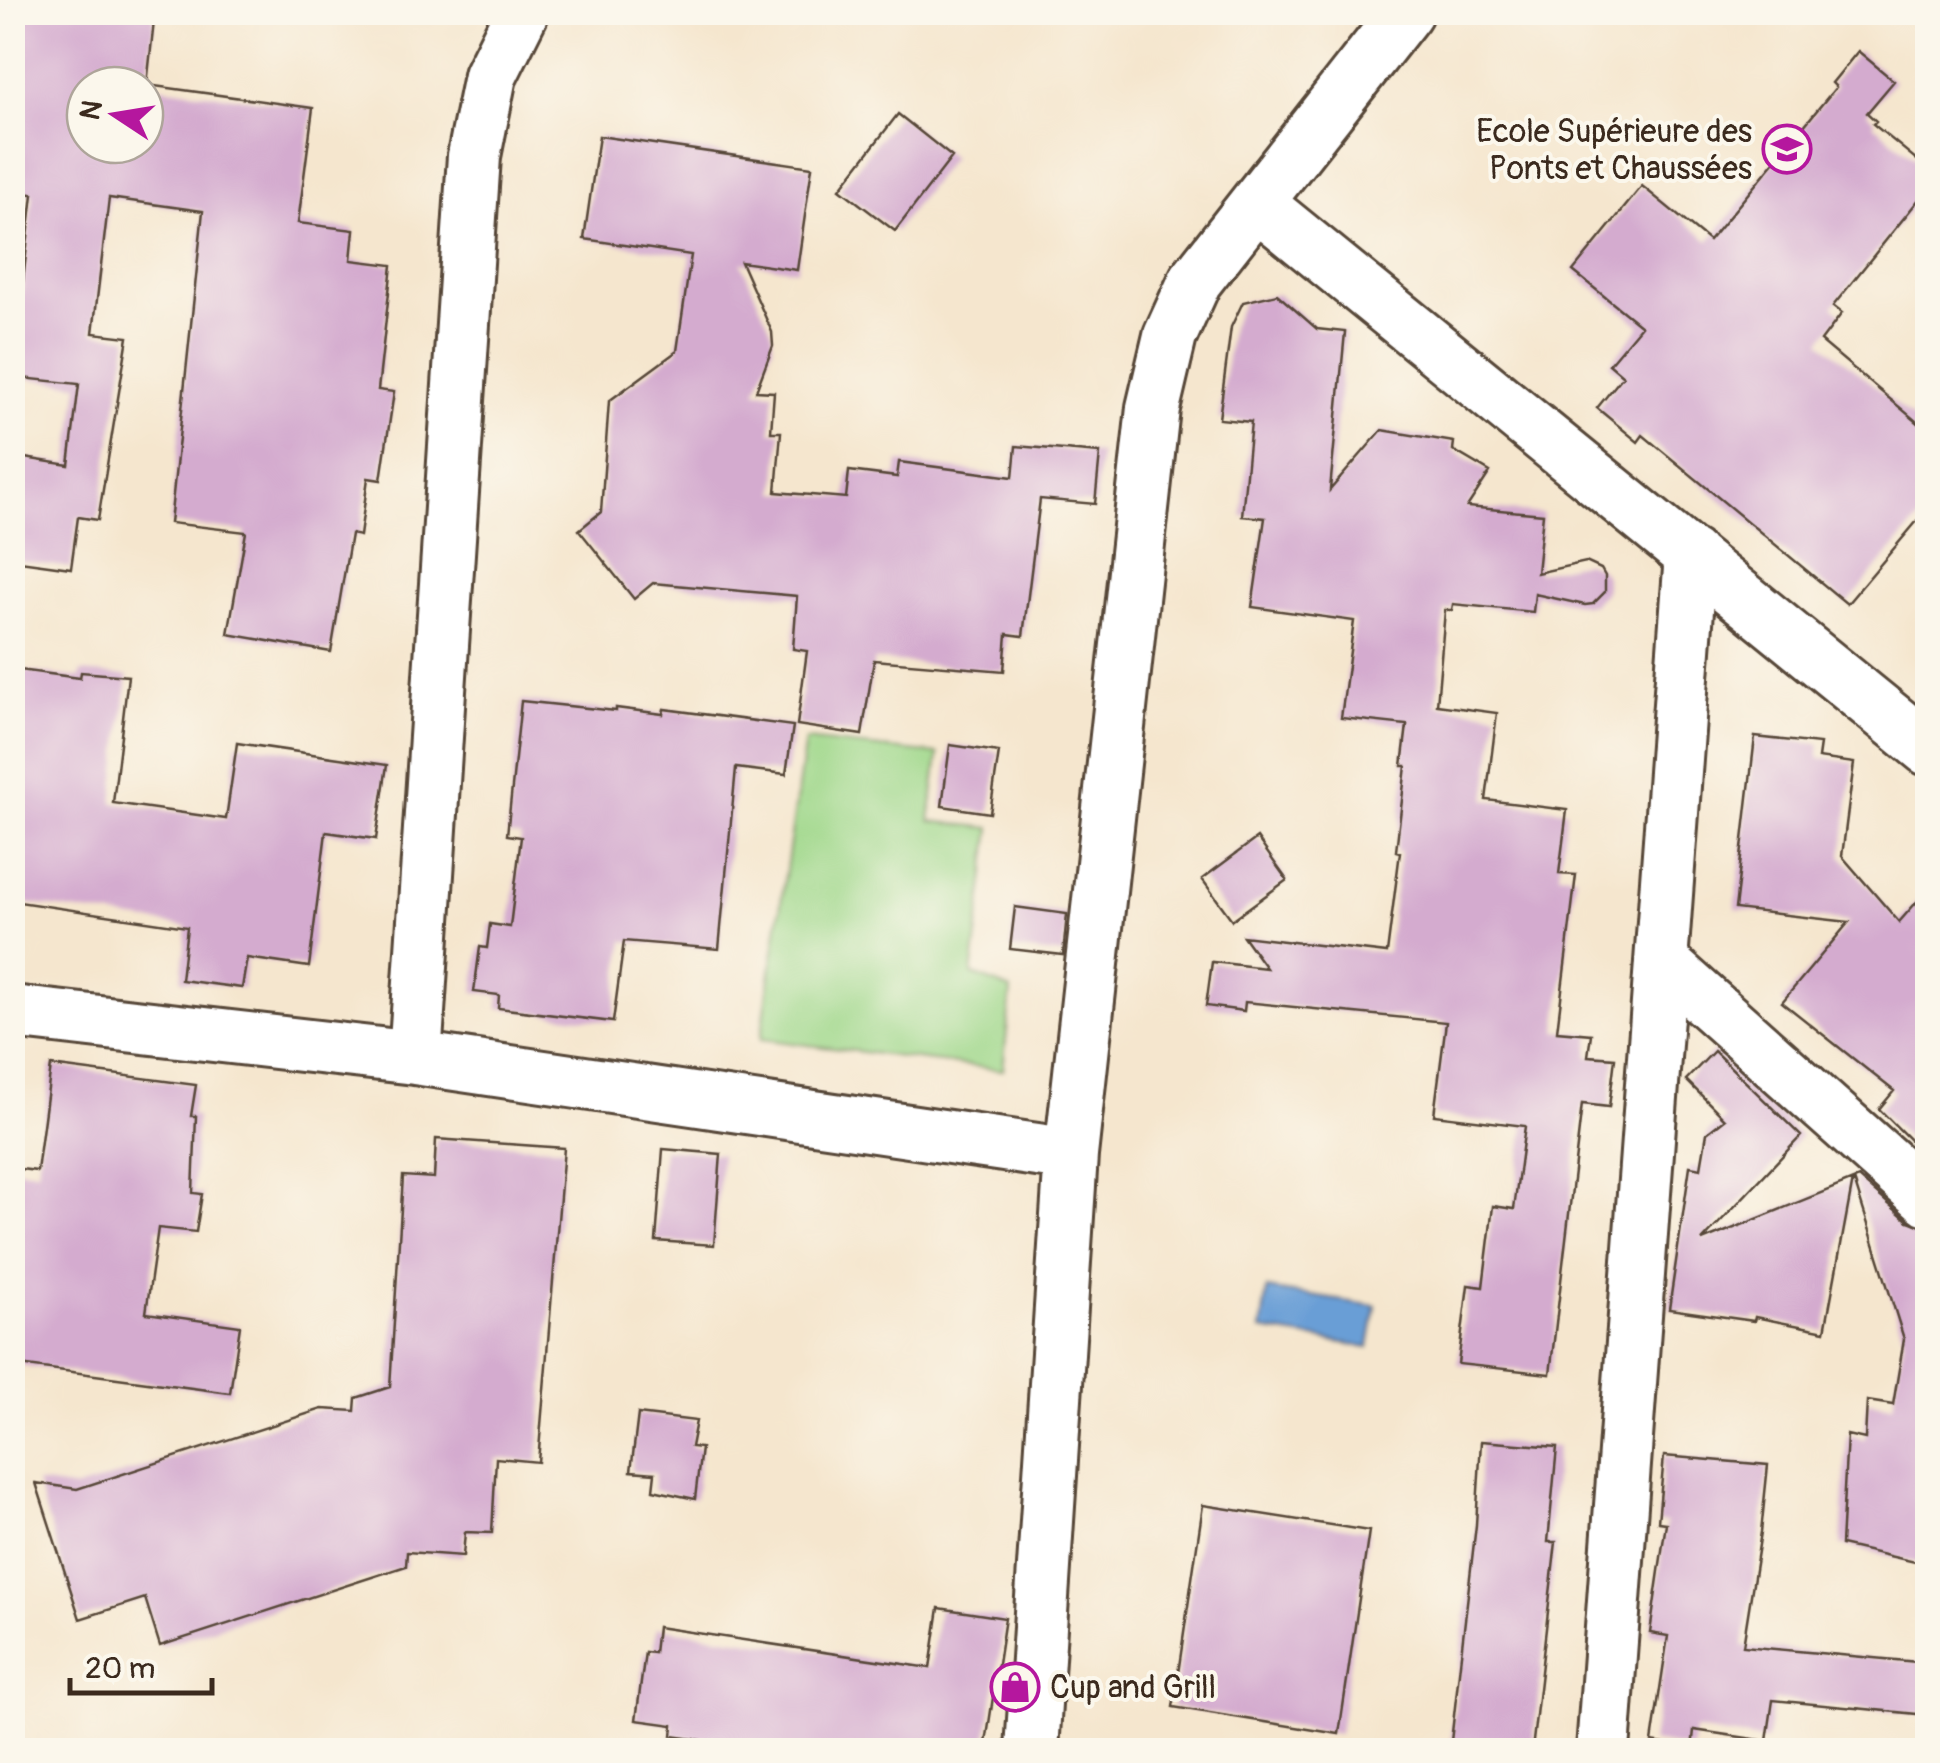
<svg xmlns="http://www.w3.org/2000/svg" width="1940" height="1763" font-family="Pangolin,sans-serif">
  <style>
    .green { fill: #9ed789; stroke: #6c8054; stroke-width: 2.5 }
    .water { fill: #699ed6; stroke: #52647a; stroke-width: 2.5 }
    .building { fill: #d4abcf; fill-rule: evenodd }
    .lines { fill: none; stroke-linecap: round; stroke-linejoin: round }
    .street-casing { stroke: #574638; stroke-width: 58 }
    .street { stroke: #fff; stroke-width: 52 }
    .labels { text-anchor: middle; stroke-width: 8; stroke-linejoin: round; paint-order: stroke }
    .poi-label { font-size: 32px; fill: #3b2a1e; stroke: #fbf7ec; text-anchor: end }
  </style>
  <rect width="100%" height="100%" fill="#fbf7ec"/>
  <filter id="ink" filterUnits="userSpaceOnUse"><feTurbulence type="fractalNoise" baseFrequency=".01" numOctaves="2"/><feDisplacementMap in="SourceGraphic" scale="20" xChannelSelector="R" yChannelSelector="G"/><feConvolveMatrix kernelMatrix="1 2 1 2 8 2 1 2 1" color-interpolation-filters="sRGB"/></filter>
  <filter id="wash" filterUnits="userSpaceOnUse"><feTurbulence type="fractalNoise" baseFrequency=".0048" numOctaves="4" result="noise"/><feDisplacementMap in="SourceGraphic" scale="40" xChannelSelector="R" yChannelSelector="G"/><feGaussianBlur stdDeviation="2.25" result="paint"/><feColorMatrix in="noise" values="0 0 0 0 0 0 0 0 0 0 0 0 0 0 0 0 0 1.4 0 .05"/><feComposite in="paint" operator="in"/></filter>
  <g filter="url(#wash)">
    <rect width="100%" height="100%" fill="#f5e6ce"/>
    <path class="green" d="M 805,740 L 938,754 L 930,821 L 991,828 L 972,974 L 1011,990 L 1003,1070 L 761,1039 Z"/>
    <path class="water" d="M 1267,1289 L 1376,1306 L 1369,1347 L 1261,1330 Z"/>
    <g id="blocks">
      <path class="building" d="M 12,12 L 155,12 L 147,85 L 313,108 L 298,223 L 354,230 L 351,260 L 392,265 L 378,390 L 394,392 L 381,480 L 368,478 L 360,536 L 351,534 L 331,652 L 228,634 L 246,532 L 170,523 L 203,211 L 109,198 L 93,333 L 128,337 L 98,520 L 78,517 L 71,568 L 12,560 L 12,456 L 69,465 L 79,384 L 12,377 L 33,194 L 12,192 ZM 85,85 L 145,85 L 145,145 L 85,145 Z
        M 1858,51 L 1894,81 L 1867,113 L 1876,121 L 1873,124 L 1928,169 L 1928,188 L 1833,306 L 1842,313 L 1821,341 L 1928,431 L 1928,508 L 1847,604 L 1643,435 L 1638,442 L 1597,408 L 1623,376 L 1609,364 L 1641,326 L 1573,271 L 1642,186 L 1709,241 L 1836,87 L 1832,83 Z
        M 898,114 L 952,157 L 895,231 L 840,189 Z
        M 599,136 L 812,167 L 797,270 L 741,262 L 772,332 L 773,346 L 756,391 L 774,392 L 771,432 L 781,432 L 776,492 L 846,498 L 849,471 L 897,477 L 899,462 L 1013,477 L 1016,446 L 1100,453 L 1095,504 L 1040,499 L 1023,636 L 1007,634 L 1004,671 L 874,660 L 862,735 L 797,725 L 807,651 L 793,649 L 797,596 L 653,583 L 634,599 L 579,530 L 601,512 L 609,401 L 677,351 L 691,255 L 584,239 Z
        M 1277,294 L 1317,329 L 1345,332 L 1330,490 L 1382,430 L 1454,442 L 1453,450 L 1490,472 L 1467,507 L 1543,514 L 1537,573 L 1586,562 L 1601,569 L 1605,576 L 1605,592 L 1593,604 L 1585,605 L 1535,594 L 1533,612 L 1453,604 L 1452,610 L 1445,610 L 1437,705 L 1497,713 L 1486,800 L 1567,810 L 1559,874 L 1576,875 L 1557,1031 L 1591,1034 L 1588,1056 L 1615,1058 L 1609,1107 L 1582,1104 L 1550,1374 L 1458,1364 L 1468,1285 L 1483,1287 L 1493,1206 L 1514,1209 L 1525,1126 L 1434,1115 L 1446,1022 L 1245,1002 L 1244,1011 L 1206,1006 L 1212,962 L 1266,968 L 1243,936 L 1387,953 L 1400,852 L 1396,851 L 1406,766 L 1402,766 L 1407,725 L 1341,718 L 1354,621 L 1252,607 L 1265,518 L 1242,516 L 1251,422 L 1219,419 L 1231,327 L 1243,302 Z
        M 12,669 L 80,678 L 81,672 L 128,676 L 113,803 L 226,819 L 237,743 L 387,765 L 376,839 L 326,832 L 309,967 L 247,958 L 242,988 L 181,980 L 187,927 L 12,901 Z
        M 521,701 L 616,711 L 616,708 L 663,714 L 664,709 L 793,726 L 786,774 L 736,768 L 719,949 L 624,941 L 613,1022 L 498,1008 L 499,995 L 474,992 L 480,947 L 487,948 L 490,924 L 510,927 L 521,837 L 507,835 Z
        M 1755,737 L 1820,744 L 1818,758 L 1854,763 L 1842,856 L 1899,922 L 1928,889 L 1928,1158 L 1879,1109 L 1894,1091 L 1782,1002 L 1849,922 L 1735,909 Z
        M 950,745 L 999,752 L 990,813 L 942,806 Z
        M 1257,838 L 1287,880 L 1232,920 L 1202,879 Z
        M 1015,907 L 1067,914 L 1063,955 L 1010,949 Z
        M 1714,1051 L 1801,1136 L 1702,1241 L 1853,1180 L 1825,1331 L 1755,1317 L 1754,1321 L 1669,1309 L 1690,1166 L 1701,1168 L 1707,1133 L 1725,1119 L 1686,1080 Z
        M 51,1066 L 196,1085 L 191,1116 L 196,1116 L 193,1193 L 202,1194 L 196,1232 L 158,1228 L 146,1313 L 240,1326 L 230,1393 L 12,1364 L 12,1168 L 37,1171 Z
        M 436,1139 L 564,1148 L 538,1462 L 496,1458 L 492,1533 L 465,1532 L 463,1556 L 407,1552 L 406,1566 L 160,1646 L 145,1598 L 80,1619 L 36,1483 L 77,1489 L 322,1409 L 355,1411 L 356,1398 L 390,1387 L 403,1176 L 434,1178 Z
        M 663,1149 L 721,1154 L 714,1245 L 656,1241 Z
        M 1859,1178 L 1908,1221 L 1928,1228 L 1928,1565 L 1841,1545 L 1847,1435 L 1865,1439 L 1867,1401 L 1893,1405 L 1904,1339 L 1854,1180 Z
        M 638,1414 L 696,1421 L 691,1447 L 701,1448 L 695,1499 L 653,1490 L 655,1473 L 631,1471 Z
        M 1481,1441 L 1557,1447 L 1548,1542 L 1556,1542 L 1532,1750 L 1450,1750 L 1476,1525 Z
        M 1664,1456 L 1768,1465 L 1761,1532 L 1743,1646 L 1928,1663 L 1928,1715 L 1773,1700 L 1767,1741 L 1694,1730 L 1692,1749 L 1652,1742 L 1668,1636 L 1650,1633 L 1666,1523 L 1658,1522 Z
        M 1203,1505 L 1369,1531 L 1339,1734 L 1173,1707 Z
        M 939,1608 L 1005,1618 L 985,1750 L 773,1750 L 672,1736 L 673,1725 L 636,1720 L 645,1652 L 654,1653 L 657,1627 L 930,1668 Z"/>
    </g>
  </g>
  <g filter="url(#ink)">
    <use href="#blocks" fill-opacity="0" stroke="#574638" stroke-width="2.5"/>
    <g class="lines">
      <g class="street-casing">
        <path id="street" d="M 1258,204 L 1928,749
          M 1661,961 L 1928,1199
          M 12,1012 L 415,1058 L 1071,1155
          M 415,1058 L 474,156 L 490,76 L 522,12
          M 1032,1750 L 1071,1155 L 1153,408 L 1170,336 L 1195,281 L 1406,12
          M 1603,1750 L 1691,555"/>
      </g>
      <use href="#street" class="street"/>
    </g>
  </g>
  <defs>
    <g id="university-ring" transform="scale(2.5)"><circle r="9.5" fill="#fbf7ec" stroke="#b5179e" stroke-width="1.5"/><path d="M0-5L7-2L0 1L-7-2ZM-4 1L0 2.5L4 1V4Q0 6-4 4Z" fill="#b5179e"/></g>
    <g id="shop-ring" transform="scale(2.5)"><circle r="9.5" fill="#fbf7ec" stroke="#b5179e" stroke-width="1.5"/><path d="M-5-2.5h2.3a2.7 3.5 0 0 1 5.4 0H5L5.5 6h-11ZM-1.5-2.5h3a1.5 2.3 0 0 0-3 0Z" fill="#b5179e"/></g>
  </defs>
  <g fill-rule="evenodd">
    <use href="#university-ring" x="1787" y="149"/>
    <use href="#shop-ring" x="1015" y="1687"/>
  </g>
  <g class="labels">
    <g class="poi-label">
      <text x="1752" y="142">Ecole Supérieure des<tspan x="1752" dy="37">Ponts et Chaussées</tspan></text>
      <text x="1050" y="1698" text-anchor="start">Cup and Grill</text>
    </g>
  </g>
  <rect width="1940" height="1763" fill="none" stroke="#fbf7ec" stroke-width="50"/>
  <g transform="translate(115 115) rotate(282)"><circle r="48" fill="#fbf7ec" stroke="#aea59a" stroke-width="2.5"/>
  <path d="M0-8L18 38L0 25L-18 38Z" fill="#b5179e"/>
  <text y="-15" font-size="28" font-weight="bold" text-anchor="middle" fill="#3b2a1e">N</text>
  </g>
  <path d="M70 1678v15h142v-15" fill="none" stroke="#3b2a1e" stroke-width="5"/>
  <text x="85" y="1678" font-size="30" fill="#3b2a1e" stroke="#fbf7ec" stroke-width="8" paint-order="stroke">20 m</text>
</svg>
